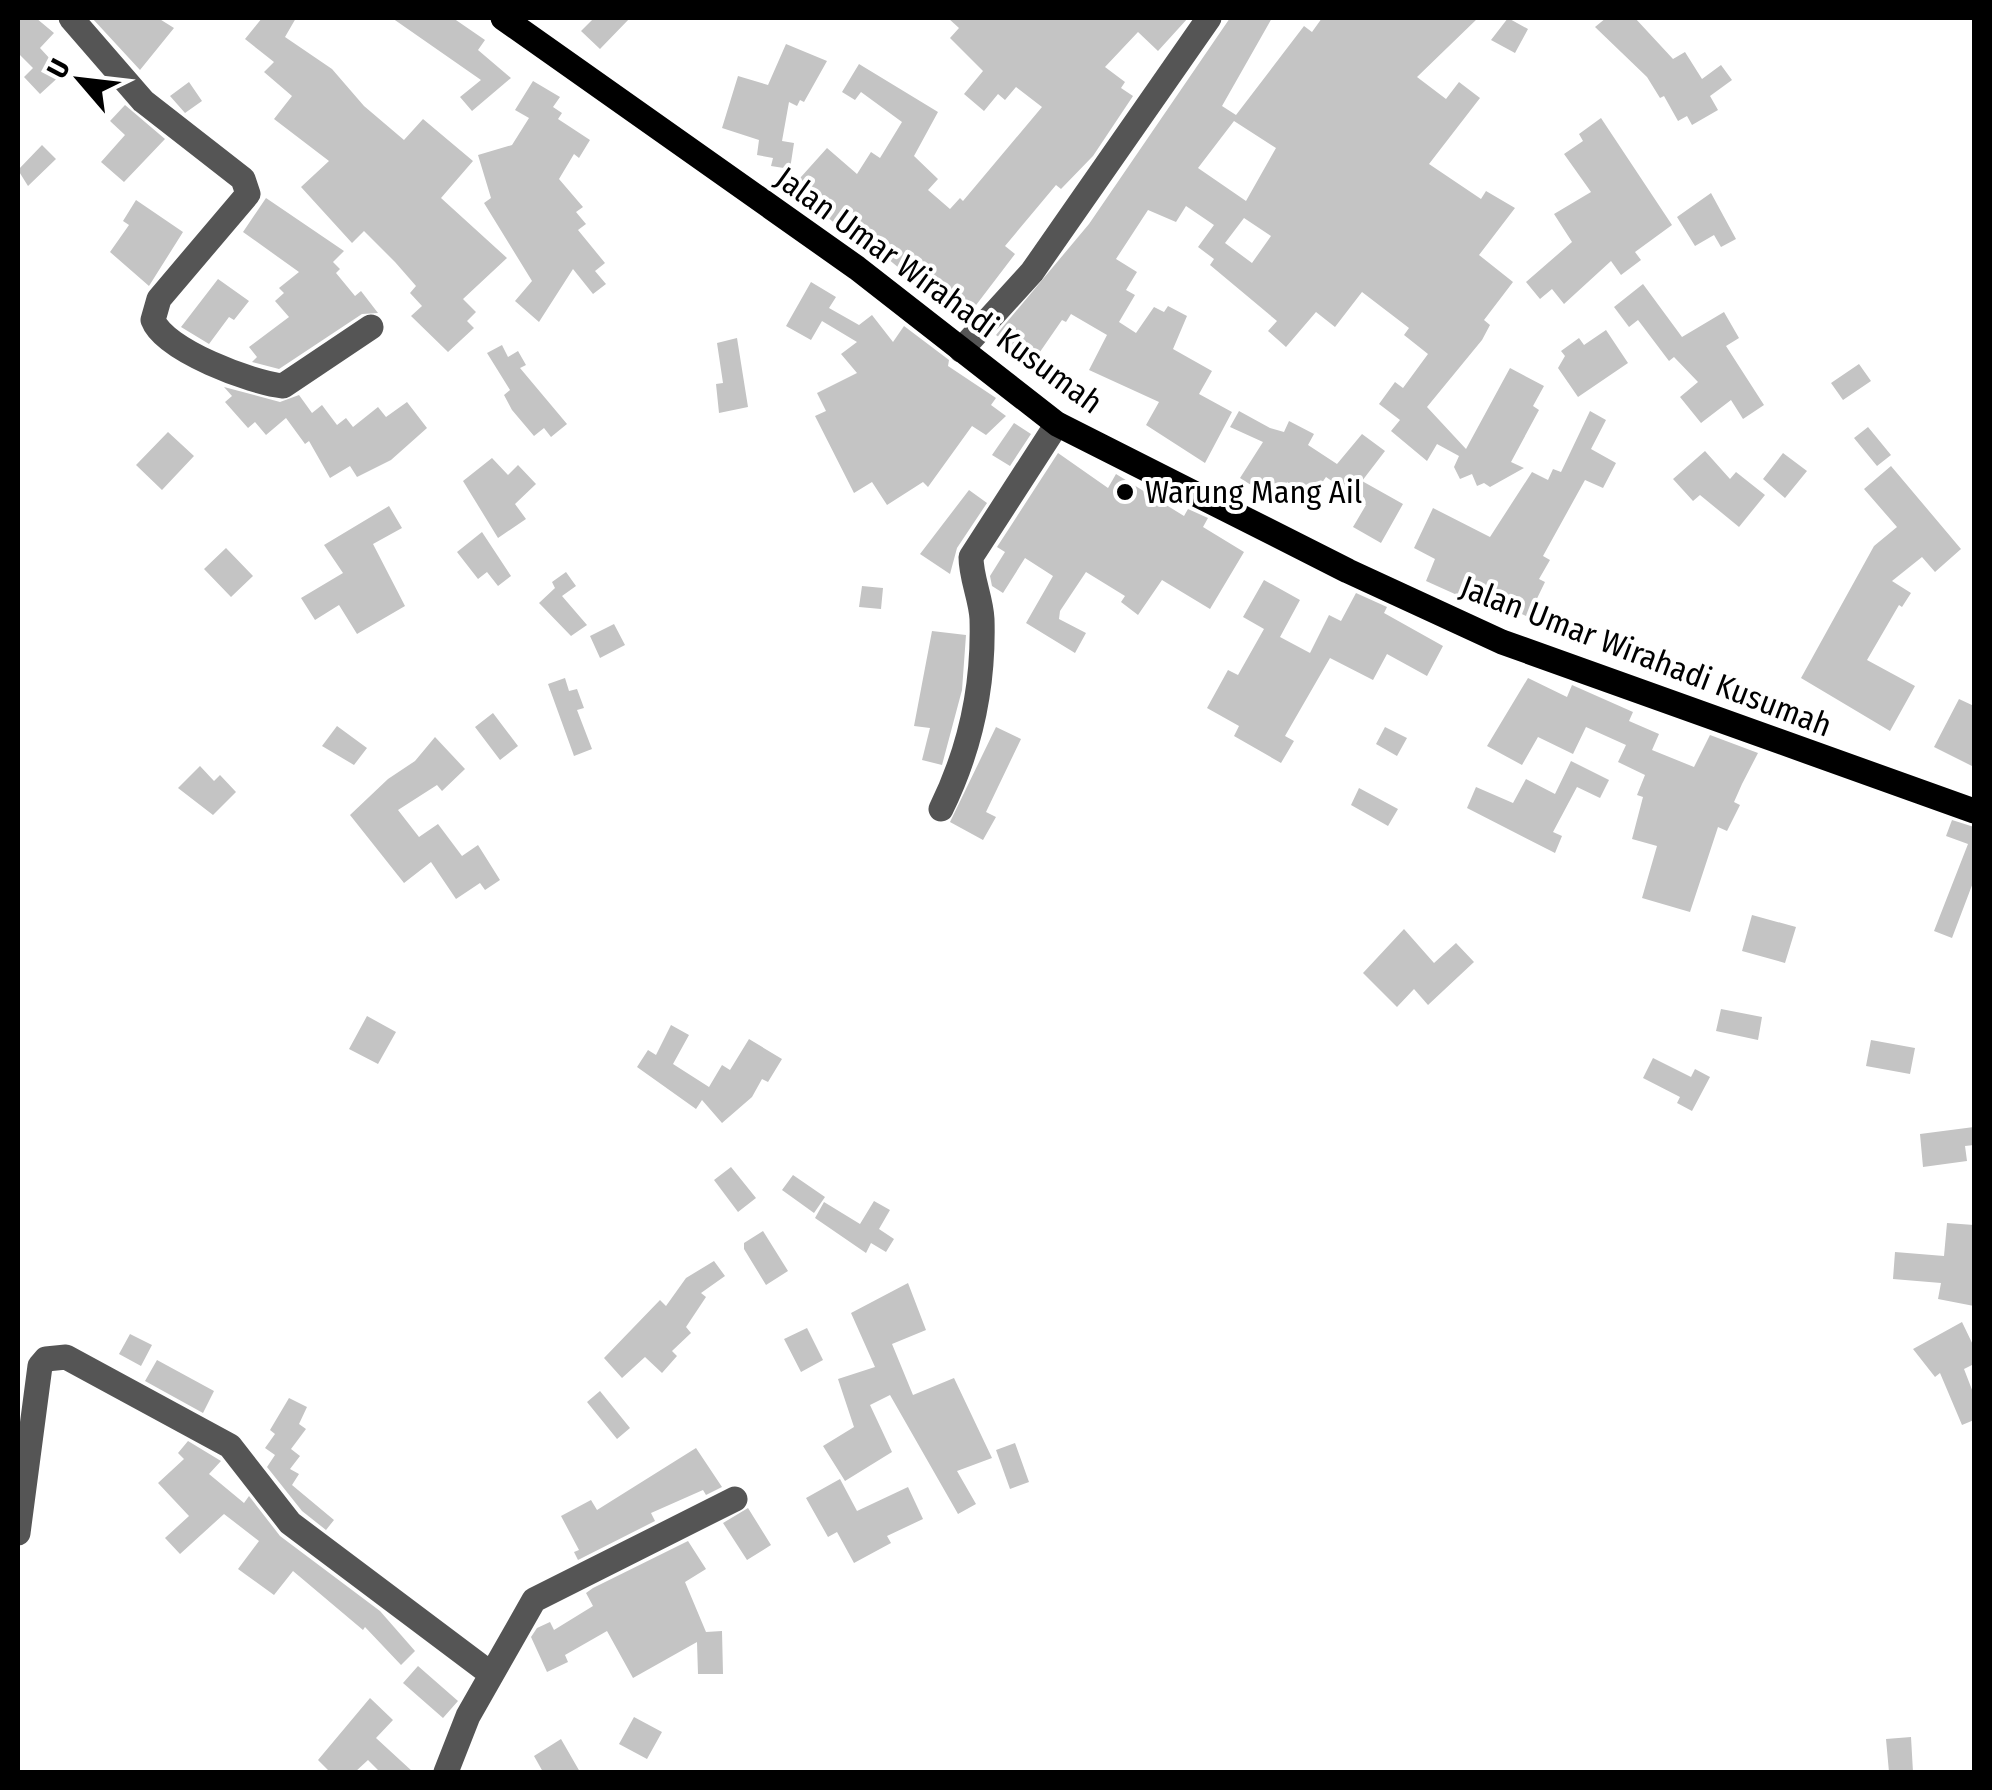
<svg xmlns="http://www.w3.org/2000/svg" width="1992" height="1790" font-family="'Fira Sans Condensed',sans-serif">
  <style>
    .building { fill: #c4c4c4; fill-rule: evenodd }
    .lines { fill: none; stroke-linecap: round; stroke-linejoin: round }
    .minor { stroke: #555; stroke-width: 25 }
    .major { stroke: #000; stroke-width: 25 }
    .poi-dot { fill: #000; stroke: #fff; stroke-width: 4 }
    .labels { text-anchor: middle; stroke-width: 8; stroke-linejoin: round; paint-order: stroke }
    .street-label { font-size: 32px; fill: #000; stroke: #fff }
    .poi-label { font-size: 32px; fill: #000; stroke: #fff; text-anchor: start }
  </style>
  <rect width="100%" height="100%" fill="#fff"/>
  <path class="building" d="M 18,18 L 36,18 L 54,33 L 40,48 L 63,73 L 40,94 L 24,77 L 33,68 L 18,53 Z
    M 92,18 L 158,18 L 174,28 L 140,70 Z
    M 262,18 L 296,18 L 285,37 L 332,69 L 364,106 L 404,140 L 423,119 L 473,161 L 441,198 L 507,258 L 463,299 L 476,312 L 467,321 L 474,328 L 448,352 L 411,316 L 422,306 L 410,293 L 416,286 L 395,262 L 364,231 L 352,243 L 301,187 L 329,161 L 274,119 L 292,96 L 264,72 L 274,62 L 245,39 Z
    M 392,18 L 453,18 L 485,40 L 478,50 L 511,78 L 472,111 L 460,97 L 481,80 Z
    M 594,18 L 630,18 L 600,49 L 581,31 Z
    M 948,18 L 1188,18 L 1158,51 L 1138,32 L 1105,67 L 1125,82 L 1121,88 L 1133,96 L 1093,156 L 1061,189 L 1056,185 L 1005,246 L 1015,254 L 970,313 L 951,298 L 945,306 L 876,249 L 872,255 L 792,187 L 827,148 L 857,174 L 871,152 L 880,158 L 902,122 L 861,92 L 855,100 L 842,92 L 859,64 L 938,112 L 914,156 L 938,179 L 928,190 L 950,209 L 960,198 L 963,201 L 1042,107 L 1016,87 L 1005,100 L 998,94 L 984,111 L 964,94 L 983,71 L 950,38 L 959,28 Z
    M 1230,18 L 1272,18 L 1222,106 L 1236,115 L 1304,26 L 1312,32 L 1322,18 L 1478,18 L 1417,77 L 1446,99 L 1459,82 L 1480,98 L 1429,164 L 1481,199 L 1486,191 L 1515,208 L 1479,255 L 1513,282 L 1484,320 L 1490,325 L 1482,340 L 1427,407 L 1466,449 L 1510,368 L 1544,386 L 1533,406 L 1539,410 L 1511,462 L 1524,468 L 1490,487 L 1484,483 L 1477,486 L 1472,474 L 1460,479 L 1454,467 L 1459,456 L 1437,444 L 1427,461 L 1391,431 L 1400,420 L 1379,404 L 1395,382 L 1403,388 L 1428,354 L 1404,335 L 1409,328 L 1362,292 L 1335,327 L 1316,312 L 1286,347 L 1268,331 L 1277,321 L 1210,265 L 1214,259 L 1198,247 L 1214,225 L 1186,206 L 1176,222 L 1148,210 L 1116,259 L 1137,272 L 1126,290 L 1135,295 L 1119,322 L 1136,333 L 1154,307 L 1164,312 L 1168,306 L 1187,316 L 1173,349 L 1212,371 L 1199,394 L 1232,412 L 1205,463 L 1146,425 L 1159,402 L 1089,370 L 1107,335 L 1071,314 L 1066,322 L 1062,320 L 1033,362 L 996,335 L 1089,224 ZM 1234,121 L 1276,148 L 1246,201 L 1198,168 ZM 1244,218 L 1271,236 L 1252,263 L 1225,243 Z
    M 1508,18 L 1528,29 L 1515,53 L 1491,40 Z
    M 1606,18 L 1635,18 L 1673,59 L 1685,52 L 1702,79 L 1721,65 L 1732,80 L 1710,96 L 1718,110 L 1692,125 L 1687,116 L 1678,121 L 1664,96 L 1660,98 L 1647,77 L 1595,27 Z
    M 786,44 L 827,61 L 804,102 L 800,100 L 797,106 L 789,102 L 782,141 L 794,143 L 790,169 L 771,166 L 773,158 L 757,155 L 759,140 L 722,128 L 738,76 L 768,85 Z
    M 533,81 L 560,97 L 553,107 L 562,113 L 558,119 L 590,140 L 579,158 L 574,154 L 559,179 L 583,207 L 576,212 L 586,224 L 578,230 L 605,263 L 595,271 L 606,284 L 593,294 L 573,269 L 539,322 L 515,301 L 532,281 L 484,203 L 491,198 L 478,155 L 512,145 L 529,118 L 515,110 Z
    M 189,82 L 202,101 L 185,113 L 170,96 Z
    M 125,105 L 165,139 L 124,182 L 101,162 L 125,135 L 110,121 Z
    M 1601,118 L 1672,225 L 1635,252 L 1641,260 L 1621,275 L 1611,261 L 1564,304 L 1552,289 L 1540,299 L 1526,282 L 1572,242 L 1554,214 L 1591,192 L 1564,154 L 1583,141 L 1579,134 Z
    M 42,145 L 56,159 L 28,186 L 18,170 Z
    M 1711,193 L 1736,239 L 1721,247 L 1714,235 L 1695,246 L 1677,217 Z
    M 266,198 L 344,251 L 333,262 L 340,269 L 336,273 L 355,296 L 361,291 L 378,313 L 362,314 L 279,369 L 252,362 L 257,357 L 249,347 L 289,317 L 275,301 L 284,293 L 279,288 L 299,272 L 243,232 Z
    M 136,200 L 183,232 L 149,286 L 110,252 L 129,225 L 123,221 Z
    M 218,279 L 249,301 L 234,320 L 229,317 L 209,344 L 181,327 Z
    M 811,282 L 836,297 L 829,308 L 859,325 L 872,315 L 893,342 L 904,326 L 949,360 L 948,366 L 996,398 L 991,405 L 1006,416 L 986,435 L 972,426 L 928,487 L 923,482 L 887,505 L 872,482 L 854,493 L 815,416 L 826,411 L 817,393 L 857,373 L 841,354 L 857,342 L 822,321 L 811,340 L 786,326 Z
    M 1643,284 L 1682,337 L 1724,312 L 1739,338 L 1726,346 L 1764,405 L 1743,419 L 1731,400 L 1701,423 L 1680,397 L 1698,382 L 1674,357 L 1669,361 L 1638,320 L 1629,327 L 1614,307 Z
    M 1606,330 L 1628,363 L 1578,397 L 1558,368 L 1565,356 L 1561,351 L 1579,338 L 1584,345 Z
    M 737,338 L 748,407 L 719,413 L 716,384 L 723,383 L 717,343 Z
    M 502,345 L 508,357 L 518,351 L 526,365 L 520,368 L 567,424 L 551,437 L 544,428 L 534,436 L 512,410 L 504,395 L 510,390 L 487,353 Z
    M 1859,364 L 1871,381 L 1843,400 L 1831,383 Z
    M 224,387 L 280,402 L 299,395 L 312,413 L 322,405 L 337,425 L 346,418 L 353,427 L 378,407 L 386,417 L 407,402 L 427,428 L 391,460 L 357,477 L 350,466 L 330,478 L 309,441 L 305,444 L 286,418 L 266,435 L 255,422 L 248,428 L 225,402 L 232,396 Z
    M 1239,411 L 1270,428 L 1284,432 L 1289,421 L 1314,434 L 1308,445 L 1337,464 L 1362,434 L 1385,451 L 1362,481 L 1403,504 L 1381,543 L 1353,527 L 1366,505 L 1326,477 L 1312,497 L 1287,482 L 1279,495 L 1274,491 L 1270,497 L 1240,478 L 1263,442 L 1230,427 Z
    M 1590,411 L 1606,420 L 1591,449 L 1616,463 L 1603,488 L 1585,480 L 1543,556 L 1550,560 L 1539,579 L 1545,582 L 1528,617 L 1501,604 L 1497,613 L 1426,581 L 1435,559 L 1414,548 L 1433,508 L 1490,537 L 1532,472 L 1548,480 L 1553,469 L 1561,472 Z
    M 1014,423 L 1031,434 L 1010,466 L 992,455 Z
    M 1868,427 L 1891,455 L 1877,466 L 1854,438 Z
    M 168,432 L 194,456 L 162,490 L 136,465 Z
    M 1705,451 L 1730,479 L 1736,472 L 1765,495 L 1739,527 L 1700,495 L 1693,501 L 1673,479 Z
    M 1058,453 L 1108,488 L 1116,474 L 1184,516 L 1188,509 L 1208,518 L 1203,527 L 1244,552 L 1210,609 L 1162,580 L 1138,615 L 1121,602 L 1125,596 L 1086,572 L 1060,611 L 1059,619 L 1086,633 L 1075,653 L 1026,623 L 1053,576 L 1025,558 L 1003,593 L 992,586 L 990,576 L 1005,552 L 997,547 Z
    M 1783,453 L 1807,471 L 1785,498 L 1763,479 Z
    M 492,458 L 508,475 L 518,465 L 536,484 L 515,504 L 526,519 L 498,538 L 463,481 Z
    M 1891,466 L 1961,549 L 1935,572 L 1922,557 L 1892,581 L 1911,593 L 1902,607 L 1899,605 L 1867,660 L 1915,686 L 1890,731 L 1801,678 L 1874,546 L 1897,527 L 1864,489 Z
    M 969,490 L 987,503 L 957,548 L 950,574 L 920,554 Z
    M 389,506 L 402,528 L 373,544 L 405,606 L 357,634 L 339,605 L 315,620 L 301,598 L 343,573 L 324,545 Z
    M 482,532 L 511,576 L 498,586 L 487,572 L 478,579 L 457,552 Z
    M 226,548 L 253,576 L 231,597 L 204,569 Z
    M 566,572 L 576,586 L 562,596 L 587,625 L 571,636 L 539,603 L 555,588 L 552,582 Z
    M 1264,580 L 1300,600 L 1280,637 L 1310,653 L 1329,615 L 1341,621 L 1356,593 L 1387,607 L 1384,613 L 1443,646 L 1427,676 L 1387,654 L 1373,680 L 1330,658 L 1285,736 L 1294,741 L 1281,763 L 1234,736 L 1239,726 L 1207,708 L 1228,670 L 1238,675 L 1264,629 L 1243,617 Z
    M 862,586 L 883,588 L 881,609 L 859,607 Z
    M 614,624 L 625,645 L 600,658 L 590,636 Z
    M 932,631 L 966,635 L 962,690 L 942,765 L 922,760 L 930,728 L 914,726 Z
    M 565,678 L 569,691 L 577,689 L 584,708 L 577,710 L 592,749 L 574,756 L 548,684 Z
    M 1528,678 L 1567,697 L 1572,685 L 1633,712 L 1629,721 L 1659,734 L 1652,750 L 1694,767 L 1710,735 L 1758,753 L 1742,784 L 1734,802 L 1740,805 L 1727,831 L 1718,827 L 1690,912 L 1642,898 L 1657,846 L 1632,839 L 1643,797 L 1637,795 L 1645,775 L 1618,762 L 1626,745 L 1586,727 L 1573,754 L 1538,737 L 1522,765 L 1487,746 Z
    M 1959,699 L 1974,706 L 1974,767 L 1934,747 Z
    M 493,713 L 518,746 L 500,760 L 475,727 Z
    M 337,726 L 367,748 L 354,765 L 322,746 Z
    M 996,727 L 1021,739 L 986,812 L 996,817 L 983,840 L 950,822 Z
    M 1385,727 L 1407,738 L 1397,756 L 1376,744 Z
    M 435,737 L 465,769 L 442,791 L 437,785 L 398,810 L 419,837 L 438,824 L 462,856 L 478,845 L 500,880 L 485,890 L 480,883 L 456,899 L 431,862 L 404,883 L 350,815 L 388,779 L 415,761 Z
    M 1571,761 L 1609,780 L 1600,798 L 1577,787 L 1553,832 L 1562,836 L 1555,853 L 1467,808 L 1476,787 L 1513,803 L 1526,779 L 1555,794 Z
    M 200,766 L 214,781 L 220,775 L 236,792 L 213,815 L 178,788 Z
    M 1359,788 L 1398,809 L 1388,826 L 1351,805 Z
    M 1952,820 L 1974,827 L 1974,880 L 1952,938 L 1934,931 L 1968,844 L 1946,836 Z
    M 1752,915 L 1796,927 L 1785,963 L 1742,951 Z
    M 1404,929 L 1434,963 L 1456,943 L 1474,962 L 1428,1005 L 1414,989 L 1397,1007 L 1363,973 Z
    M 1721,1009 L 1762,1017 L 1758,1040 L 1716,1031 Z
    M 367,1016 L 396,1032 L 378,1064 L 349,1049 Z
    M 671,1025 L 689,1035 L 673,1064 L 709,1087 L 722,1065 L 730,1070 L 749,1039 L 782,1059 L 768,1082 L 762,1079 L 752,1097 L 722,1123 L 702,1100 L 696,1109 L 637,1067 L 648,1050 L 656,1055 Z
    M 1871,1040 L 1915,1048 L 1910,1074 L 1866,1066 Z
    M 1653,1058 L 1691,1077 L 1695,1069 L 1710,1077 L 1692,1111 L 1677,1103 L 1680,1097 L 1643,1078 Z
    M 1974,1127 L 1974,1145 L 1965,1146 L 1967,1161 L 1923,1167 L 1920,1134 Z
    M 731,1167 L 756,1198 L 738,1212 L 714,1180 Z
    M 793,1175 L 825,1197 L 814,1213 L 782,1190 Z
    M 874,1201 L 890,1210 L 879,1229 L 894,1239 L 886,1252 L 871,1243 L 866,1253 L 815,1218 L 824,1202 L 860,1224 Z
    M 1947,1223 L 1974,1225 L 1974,1306 L 1938,1299 L 1941,1283 L 1893,1279 L 1895,1252 L 1944,1256 Z
    M 763,1231 L 788,1271 L 766,1285 L 744,1249 L 744,1243 Z
    M 714,1261 L 725,1276 L 701,1293 L 706,1297 L 686,1327 L 691,1333 L 672,1351 L 677,1356 L 662,1373 L 645,1357 L 622,1378 L 604,1358 L 660,1300 L 666,1306 L 686,1278 Z
    M 908,1283 L 926,1330 L 892,1344 L 913,1395 L 954,1378 L 992,1458 L 957,1471 L 976,1504 L 958,1514 L 890,1395 L 870,1405 L 892,1452 L 845,1481 L 823,1446 L 854,1427 L 838,1379 L 875,1367 L 851,1313 Z
    M 1962,1322 L 1974,1347 L 1974,1364 L 1964,1369 L 1974,1395 L 1974,1420 L 1962,1425 L 1940,1373 L 1935,1377 L 1913,1349 Z
    M 807,1328 L 823,1360 L 801,1372 L 784,1339 Z
    M 130,1334 L 152,1345 L 141,1366 L 119,1354 Z
    M 157,1360 L 214,1391 L 203,1413 L 145,1381 Z
    M 600,1391 L 630,1428 L 617,1439 L 587,1402 Z
    M 289,1398 L 307,1407 L 299,1424 L 306,1429 L 291,1449 L 300,1456 L 290,1469 L 299,1474 L 292,1485 L 334,1520 L 326,1530 L 302,1511 L 267,1467 L 275,1455 L 265,1448 L 275,1434 L 270,1430 Z
    M 188,1441 L 221,1461 L 209,1474 L 244,1503 L 249,1496 L 280,1536 L 380,1611 L 415,1651 L 401,1665 L 365,1627 L 363,1630 L 293,1571 L 274,1595 L 238,1569 L 259,1541 L 224,1514 L 180,1554 L 165,1538 L 189,1516 L 158,1483 L 184,1459 L 178,1453 Z
    M 1015,1443 L 1029,1482 L 1010,1489 L 996,1450 Z
    M 696,1448 L 722,1487 L 706,1495 L 703,1490 L 651,1513 L 655,1521 L 578,1560 L 574,1552 L 579,1550 L 561,1516 L 591,1500 L 597,1510 Z
    M 840,1479 L 857,1511 L 908,1487 L 923,1519 L 887,1536 L 891,1543 L 854,1563 L 837,1532 L 828,1537 L 806,1498 Z
    M 748,1508 L 771,1545 L 747,1560 L 723,1523 Z
    M 688,1541 L 706,1569 L 685,1582 L 706,1632 L 722,1631 L 723,1674 L 698,1674 L 697,1642 L 633,1678 L 607,1631 L 565,1655 L 568,1662 L 547,1672 L 531,1637 L 537,1628 L 550,1622 L 554,1630 L 593,1606 L 586,1593 L 593,1588 Z
    M 418,1666 L 458,1701 L 443,1718 L 403,1683 Z
    M 370,1698 L 393,1720 L 376,1738 L 413,1772 L 380,1772 L 368,1760 L 355,1772 L 330,1772 L 318,1760 Z
    M 634,1717 L 662,1732 L 647,1759 L 619,1744 Z
    M 1911,1737 L 1913,1772 L 1889,1772 L 1886,1739 Z
    M 561,1739 L 580,1772 L 543,1772 L 534,1756 Z"/>
  <g class="lines">
    <path class="minor" d="M 71,18 L 143,101 L 243,179 L 248,194 L 159,299 L 153,320 C 164,350 252,383 283,386 L 371,327
      M 961,350 L 1032,272 L 1209,18
      M 941,809 C 971,748 984,687 982,619 C 981,598 971,578 971,557 L 1057,424
      M 18,1533 L 40,1366 L 46,1359 L 66,1357 L 230,1446 L 290,1523 L 491,1674
      M 446,1772 L 468,1716 L 534,1600 L 735,1499"/>
    <path class="major" d="M 503,18 L 857,268 L 1057,424 L 1348,571 L 1502,642 L 1974,811"/>
  </g>
  <circle class="poi-dot" cx="1125" cy="492" r="10"/>
  <g class="labels">
    <g class="street-label">
      <text transform="translate(939 290) rotate(36)" y="11">Jalan Umar Wirahadi Kusumah</text>
      <text transform="translate(1646 656) rotate(21)" y="11">Jalan Umar Wirahadi Kusumah</text>
    </g>
    <g class="poi-label">
      <text x="1145" y="503">Warung Mang Ail</text>
    </g>
  </g>
  <rect width="1992" height="1790" fill="none" stroke="#000000" stroke-width="40"/>
  <g transform="translate(80 80) rotate(298)" stroke="#ffffff" stroke-width="8" paint-order="stroke">
  <path d="M0-8L18 38L0 25L-18 38Z" fill="#000000"/>
  <text y="-15" font-size="28" font-weight="bold" text-anchor="middle" fill="#000000">U</text>
  </g>
</svg>
